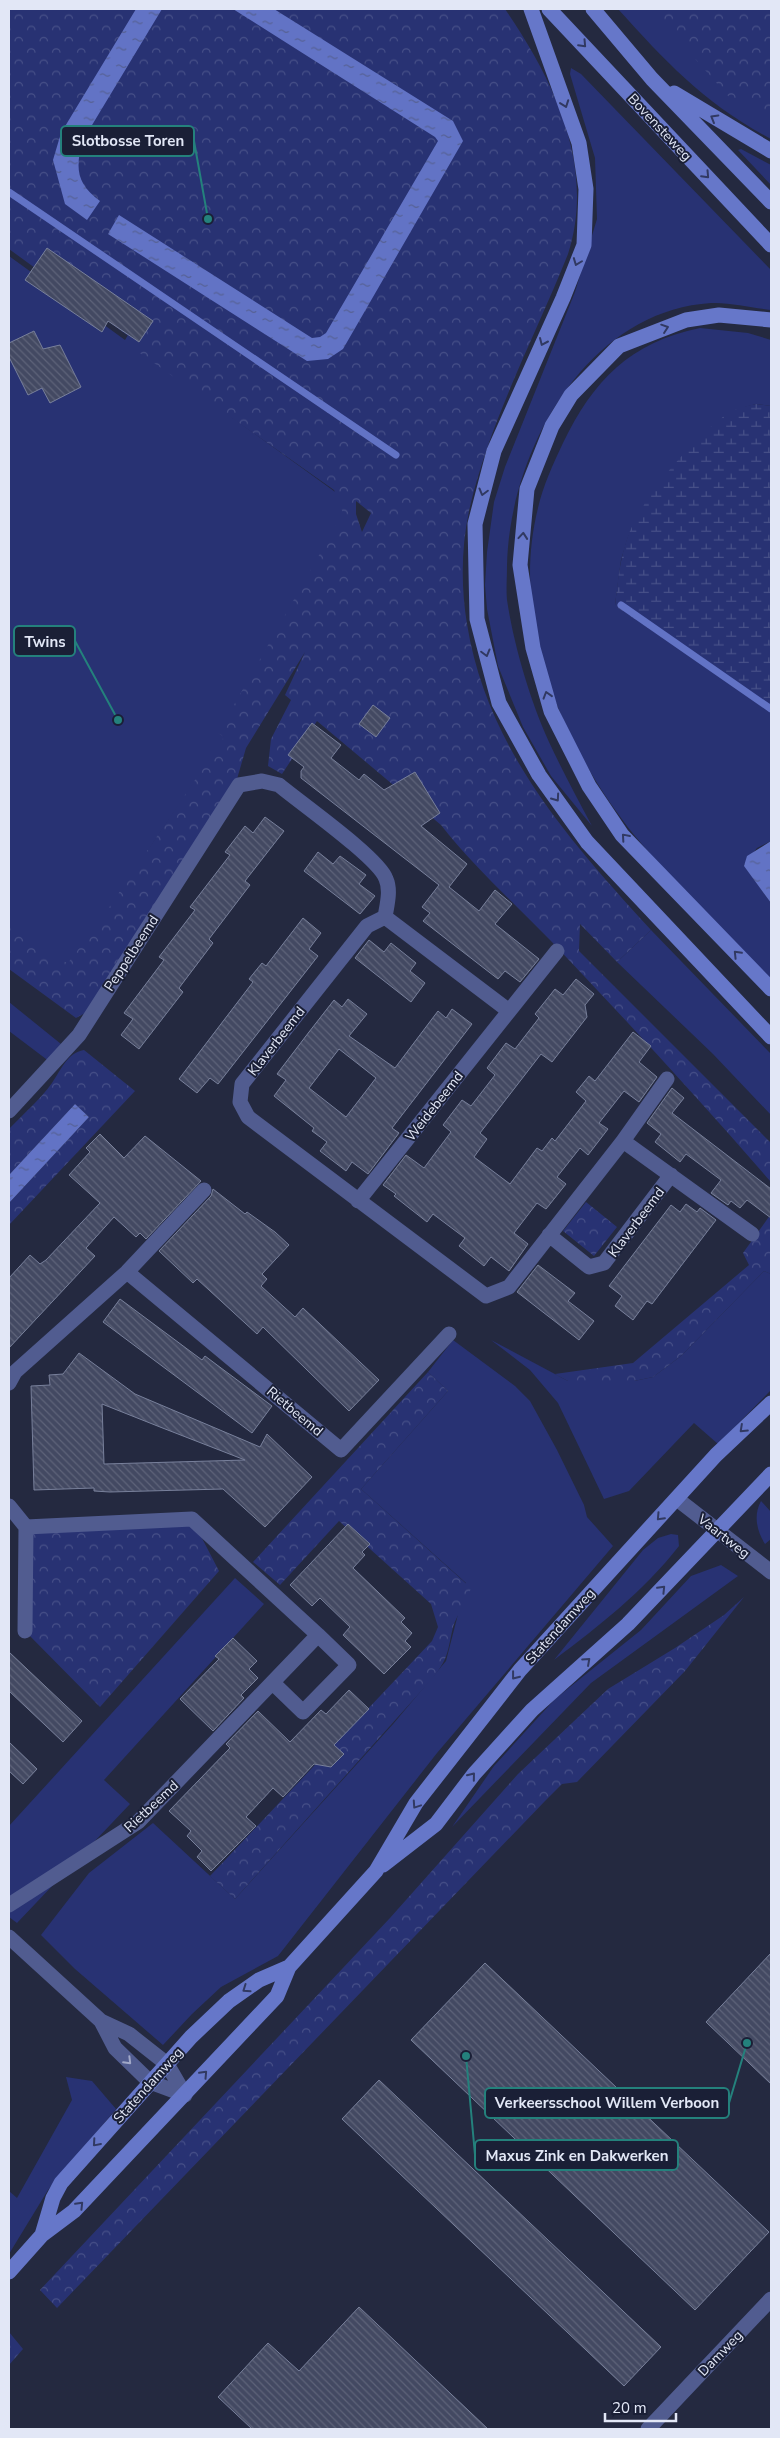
<svg xmlns="http://www.w3.org/2000/svg" width="780" height="2438" font-family="'Nunito Sans',sans-serif">
  <style>
    .grass { fill: #283273 }
    .forest { fill: url(#forest-crowns); fill-rule: evenodd }
    .wetland { fill: url(#wetland-marsh) }
    .water { fill: url(#water-ripples) }
    .lines { fill: none; stroke-linecap: round; stroke-linejoin: round }
    .stream { stroke: #6273c5; stroke-width: 7 }
    .building { fill: url(#building-back-hatch); stroke: #78809b; fill-rule: evenodd }
    .street { stroke: #515c90; stroke-width: 15 }
    .secondary { stroke: #6677c9; stroke-width: 15 }
    .oneway { stroke: #313962 }
    .oneway2 { stroke: #a1a8c8 }
    .labels { text-anchor: middle; stroke-width: 4; stroke-linejoin: round; paint-order: stroke }
    .street-label { font-size: 14px; fill: #e2e7f6; stroke: #1a1f36 }
    .leader { fill: none; stroke: #24817c; stroke-width: 2 }
    .callout-dot { fill: #24817c; stroke: #1a1f36; stroke-width: 2 }
    .callout { fill: #1a1f36; stroke: #24817c; stroke-width: 2 }
    .callout-label { font-size: 15px; text-anchor: middle; font-weight: bold; fill: #e2e7f6 }
  </style>
  <defs>
    <pattern id="forest-crowns" width="20" height="18" patternUnits="userSpaceOnUse" patternTransform="scale(1.25)"><rect width="20" height="18" fill="#283273"/><path d="M2 6a3 3 0 1 1 6 0M12 15a3 3 0 1 1 6 0" fill="none" stroke="#475088"/></pattern>
    <pattern id="wetland-marsh" width="20" height="14" patternUnits="userSpaceOnUse" patternTransform="scale(1.25)"><rect width="20" height="14" fill="#283273"/><path d="M1 5h8M5 5V1M11 12h8M15 12V8" fill="none" stroke="#475088"/></pattern>
    <pattern id="water-ripples" width="26" height="14" patternUnits="userSpaceOnUse" patternTransform="scale(1.25)"><rect width="26" height="14" fill="#6273c5"/><path d="M2 4q2-2 4 0t4 0M15 11q2-2 4 0t4 0" fill="none" stroke="#566194"/></pattern>
    <pattern id="building-back-hatch" width="6" height="6" patternUnits="userSpaceOnUse" patternTransform="scale(1.25)"><rect width="6" height="6" fill="#434962"/><path d="M-1 5l2 2M0 0l6 6M5-1l2 2" fill="none" stroke="#5e6379"/></pattern>
  </defs>
  <rect width="100%" height="100%" fill="#242940"/>
  <path class="grass" d="M 618,9 L 674,9 L 771,91 L 771,139 C 705,104 667,63 618,9 Z
    M 571,68 L 581,74 L 771,270 L 771,310 C 752,308 730,302 711,303 C 585,311 509,453 507,566 C 507,578 506,589 507,600 C 514,646 530,700 549,742 C 562,770 577,798 592,826 L 551,776 L 523,727 L 498,666 L 487,609 L 485,585 L 487,552 L 494,502 L 505,467 L 575,292 L 597,219 L 595,158 L 570,74 Z
    M 741,149 L 771,165 L 771,185 L 738,150 Z
    M 9,256 L 125,340 L 137,320 L 148,327 L 136,348 L 356,507 L 219,733 L 225,737 L 151,846 L 70,980 L 9,934 Z
    M 700,328 L 748,333 L 771,340 L 771,406 L 756,404 L 745,407 L 688,451 L 655,491 L 631,530 L 627,540 L 621,560 L 615,605 L 771,709 L 771,841 L 757,848 L 744,865 L 771,903 L 771,982 C 726,933 677,887 635,836 C 563,747 509,624 538,508 C 543,486 553,464 563,443 C 593,381 630,342 700,328 Z
    M 651,930 L 771,1054 L 771,1115 L 713,1054 L 617,962 Z
    M 9,1002 L 61,1044 L 50,1062 L 9,1031 Z
    M 764,1271 L 771,1274 L 771,1390 L 718,1444 L 694,1423 L 629,1491 L 604,1499 L 558,1403 L 530,1370 L 491,1340 L 568,1381 L 634,1381 L 653,1377 L 681,1356 Z
    M 453,1340 L 515,1386 L 530,1401 L 557,1450 L 584,1505 L 587,1517 L 613,1546 L 437,1753 L 278,1956 L 221,1987 L 192,2014 L 163,2045 L 75,1969 L 41,1935 L 89,1873 L 153,1823 L 235,1899 L 394,1723 L 446,1661 L 466,1583 L 361,1489 L 448,1391 L 428,1372 Z
    M 761,1501 L 771,1512 L 771,1539 L 765,1544 C 757,1531 753,1516 761,1501 Z
    M 671,1534 L 678,1535 L 679,1546 C 644,1591 599,1626 554,1660 L 643,1550 L 658,1538 Z
    M 721,1565 L 738,1576 L 591,1683 L 452,1827 L 494,1766 L 555,1699 L 641,1630 L 691,1576 Z
    M 235,1578 L 264,1604 L 104,1780 L 130,1804 L 17,1923 L 9,1917 L 9,1826 Z
    M 66,2077 L 92,2081 L 116,2109 L 48,2190 L 9,2254 L 9,2191 L 17,2198 L 72,2100 Z"/>
  <path class="forest" d="M 9,9 L 505,9 C 554,80 596,167 568,254 C 534,339 489,422 469,511 C 461,549 461,587 467,624 C 487,749 569,840 651,930 L 617,962 L 580,924 L 579,951 L 771,1143 L 771,1182 C 700,1100 626,1020 551,941 C 514,903 474,867 441,825 L 317,721 L 282,774 L 268,766 L 271,739 L 291,700 L 285,695 L 305,652 L 246,748 L 237,779 L 87,1012 L 76,1018 L 9,969 L 9,921 L 57,959 L 68,963 L 108,909 L 224,737 L 218,733 L 343,513 L 334,490 L 134,349 L 138,343 L 9,249 ZM 356,501 L 371,513 L 362,532 L 356,514 Z
    M 651,9 L 771,9 L 771,112 L 728,96 Z
    M 84,1050 L 135,1091 L 9,1225 L 9,1203 L 89,1117 L 75,1104 L 9,1175 L 9,1129 C 23,1114 40,1100 52,1083 C 61,1070 67,1053 84,1050 Z
    M 586,1202 L 617,1227 L 594,1256 L 563,1231 Z
    M 771,1214 L 771,1274 L 764,1271 L 681,1356 L 653,1377 L 634,1381 L 602,1384 L 568,1381 L 555,1374 L 633,1363 L 749,1265 L 743,1253 Z
    M 428,1372 L 448,1391 L 361,1489 L 471,1588 C 467,1602 457,1614 453,1627 C 447,1653 449,1658 431,1680 L 235,1899 L 210,1876 L 432,1641 L 438,1627 L 431,1604 L 339,1521 L 280,1585 L 253,1562 Z
    M 192,1519 L 219,1571 L 100,1707 L 25,1631 L 26,1527 Z
    M 744,1597 L 685,1671 L 577,1782 L 562,1784 L 545,1801 L 57,2308 L 40,2290 L 390,1918 L 518,1774 L 608,1689 L 675,1648 L 724,1615 Z
    M 9,2332 L 23,2349 L 9,2365 Z"/>
  <path class="wetland" d="M 756,404 L 771,406 L 771,710 L 615,606 C 618,580 620,555 630,531 C 647,492 693,438 727,414 C 736,408 747,406 756,404 Z"/>
  <path class="water" d="M 136,9 L 162,9 L 83,140 C 75,167 76,184 100,201 L 87,220 L 65,204 L 53,160 L 61,133 Z
    M 233,9 L 274,9 L 453,121 L 463,141 L 343,349 L 328,359 L 307,361 L 108,234 L 119,215 L 312,338 L 320,337 L 326,333 L 438,141 L 435,137 Z
    M 771,841 L 771,903 L 744,866 L 747,856 Z
    M 75,1104 L 89,1117 L 9,1203 L 9,1175 Z"/>
  <g class="lines">
    <path class="stream" d="M 9,192 L 396,455
      M 621,605 L 771,709"/>
  </g>
  <path class="building" d="M 47,248 L 153,321 L 139,342 L 108,321 L 102,332 L 25,280 Z
    M 34,331 L 43,349 L 60,345 L 81,387 L 50,403 L 42,388 L 28,395 L 9,357 L 9,343 Z
    M 373,705 L 390,718 L 376,737 L 359,724 Z
    M 312,723 L 341,745 L 331,758 L 359,780 L 364,774 L 384,790 L 415,772 L 440,813 L 421,826 L 467,864 L 449,887 L 479,911 L 495,890 L 512,904 L 495,924 L 539,959 L 520,982 L 505,971 L 498,979 L 423,921 L 430,913 L 422,907 L 439,885 L 301,778 L 301,771 L 304,767 L 288,755 Z
    M 265,817 L 284,831 L 245,881 L 250,885 L 209,939 L 213,943 L 179,988 L 183,992 L 139,1049 L 121,1035 L 133,1019 L 124,1013 L 164,960 L 159,957 L 195,910 L 190,907 L 230,855 L 225,852 L 245,826 L 253,833 Z
    M 318,852 L 333,864 L 340,856 L 366,875 L 359,884 L 375,896 L 360,914 L 304,871 Z
    M 303,918 L 321,933 L 309,949 L 318,956 L 218,1084 L 210,1078 L 197,1093 L 179,1079 L 253,982 L 249,979 L 262,963 L 266,966 Z
    M 369,940 L 384,952 L 391,943 L 416,963 L 410,971 L 425,983 L 411,1002 L 355,958 Z
    M 576,979 L 594,994 L 585,1005 L 587,1017 L 552,1062 L 541,1054 L 480,1133 L 487,1139 L 474,1157 L 510,1184 L 537,1148 L 542,1151 L 552,1138 L 555,1141 L 586,1101 L 576,1092 L 589,1076 L 595,1081 L 633,1032 L 651,1046 L 639,1062 L 657,1077 L 639,1102 L 624,1091 L 599,1123 L 608,1129 L 588,1155 L 580,1148 L 557,1177 L 566,1184 L 546,1209 L 537,1203 L 514,1233 L 528,1244 L 509,1271 L 491,1257 L 484,1266 L 459,1246 L 465,1238 L 433,1214 L 427,1222 L 394,1196 L 396,1194 L 383,1185 L 406,1155 L 424,1168 L 451,1132 L 443,1125 L 462,1100 L 471,1106 L 495,1075 L 487,1068 L 506,1043 L 515,1049 L 539,1018 L 535,1014 L 555,989 L 563,995 Z
    M 348,999 L 367,1014 L 349,1036 L 395,1068 L 438,1011 L 446,1018 L 452,1009 L 472,1024 L 392,1128 L 399,1133 L 368,1174 L 352,1162 L 346,1171 L 320,1151 L 327,1142 L 312,1131 L 314,1128 L 274,1096 L 286,1080 L 277,1074 L 309,1032 L 334,1000 L 342,1007 ZM 339,1049 L 376,1078 L 346,1117 L 309,1088 Z
    M 672,1088 L 684,1098 L 672,1113 L 771,1189 L 771,1218 L 747,1200 L 740,1208 L 731,1201 L 728,1205 L 711,1193 L 721,1180 L 686,1154 L 680,1162 L 655,1142 L 661,1134 L 647,1123 Z
    M 100,1134 L 124,1158 L 145,1136 L 201,1181 L 146,1239 L 140,1233 L 136,1237 L 114,1217 L 86,1248 L 95,1256 L 9,1348 L 9,1278 L 30,1255 L 40,1264 L 46,1260 L 100,1203 L 69,1175 L 90,1152 L 86,1148 Z
    M 213,1189 L 245,1214 L 247,1212 L 275,1232 L 289,1245 L 262,1274 L 267,1279 L 261,1286 L 295,1317 L 303,1308 L 379,1380 L 349,1411 L 263,1327 L 257,1334 L 197,1279 L 193,1283 L 159,1251 L 211,1196 Z
    M 686,1204 L 697,1212 L 700,1208 L 716,1220 L 652,1304 L 647,1301 L 633,1320 L 615,1306 L 622,1296 L 609,1286 L 671,1205 L 680,1212 Z
    M 538,1265 L 575,1293 L 568,1301 L 594,1321 L 579,1340 L 517,1292 Z
    M 120,1299 L 202,1360 L 205,1356 L 272,1406 L 252,1433 L 103,1322 Z
    M 79,1353 L 135,1394 L 260,1447 L 267,1434 L 312,1477 L 265,1527 L 223,1489 L 110,1492 L 94,1491 L 94,1488 L 34,1490 L 31,1386 L 50,1385 L 49,1375 L 63,1374 ZM 102,1404 L 160,1427 L 245,1460 L 104,1464 Z
    M 348,1524 L 370,1544 L 362,1552 L 365,1555 L 353,1568 L 405,1618 L 401,1622 L 412,1633 L 405,1641 L 411,1647 L 384,1674 L 343,1635 L 350,1627 L 320,1598 L 312,1606 L 290,1585 Z
    M 233,1638 L 257,1661 L 249,1669 L 258,1678 L 241,1695 L 244,1698 L 213,1731 L 180,1699 L 219,1659 L 215,1656 Z
    M 9,1652 L 82,1721 L 63,1742 L 9,1691 Z
    M 349,1690 L 369,1709 L 334,1745 L 344,1754 L 331,1767 L 314,1764 L 283,1797 L 273,1788 L 246,1817 L 256,1826 L 211,1871 L 197,1857 L 202,1851 L 187,1836 L 191,1831 L 169,1811 L 230,1748 L 226,1744 L 258,1711 L 290,1742 L 321,1710 L 326,1714 Z
    M 9,1742 L 37,1769 L 23,1784 L 9,1771 Z
    M 771,1953 L 771,2084 L 706,2022 Z
    M 485,1963 L 769,2232 L 695,2310 L 411,2040 Z
    M 379,2080 L 661,2347 L 624,2386 L 342,2119 Z
    M 359,2307 L 488,2429 L 252,2429 L 218,2397 L 268,2343 L 299,2371 Z"/>
  <g class="lines">
    <path class="street" d="M 385,917 L 509,1011
      M 9,1111 L 79,1035 L 239,785 L 262,781 L 279,785 C 299,802 379,858 386,879 C 391,890 387,905 385,917 L 367,926 L 242,1084 L 240,1102 L 248,1117 L 486,1296 L 509,1287 L 623,1141 L 752,1234
      M 623,1141 L 667,1079
      M 358,1201 L 557,951
      M 549,1235 L 589,1267 L 604,1263 L 671,1175
      M 127,1272 L 341,1450 L 449,1334
      M 9,1383 L 15,1372 L 127,1272 L 204,1190
      M 677,1499 L 771,1572
      M 9,1506 L 26,1527 L 25,1631
      M 273,1683 L 303,1712 L 349,1665 L 318,1635
      M 9,1905 L 138,1822 L 318,1635 L 192,1519 L 26,1527
      M 9,1937 L 101,2021 L 129,2034 L 167,2064 L 185,2095
      M 101,2021 L 115,2048 L 150,2082 L 185,2095
      M 648,2429 L 771,2299"/>
    <path class="secondary" d="M 531,9 L 579,143 L 586,189 L 584,245 L 563,298 L 494,451 L 475,524 L 477,619 L 499,703 L 539,775 L 587,842 L 771,1037
      M 549,9 L 771,245
      M 593,9 L 652,79 L 771,202
      M 674,93 L 771,151
      M 771,320 L 719,315 L 686,320 L 619,346 L 571,395 L 552,426 L 527,489 L 520,565 L 533,648 L 551,711 L 589,786 L 622,835 L 771,989
      M 383,1865 L 436,1824 L 474,1774 L 532,1710 L 628,1624 L 771,1474
      M 42,2235 L 53,2198 L 61,2183 L 191,2037 L 229,2001 L 259,1980 L 289,1967
      M 9,2272 L 42,2235 L 74,2211 L 277,1996 L 289,1967 L 376,1871 L 416,1803 L 520,1670 L 716,1455 L 771,1403"/>
  </g>
  <defs><path id="oneway-chevron" d="M-2-3.5L2.5 0L-2 3.5" fill="none" stroke-width="1.6" stroke-linecap="round" stroke-linejoin="round" transform="scale(1.25)"/></defs>
  <g class="oneway">
    <use href="#oneway-chevron" transform="translate(583 44) rotate(47)"/>
    <use href="#oneway-chevron" transform="translate(565 104) rotate(70)"/>
    <use href="#oneway-chevron" transform="translate(714 118) rotate(-150)"/>
    <use href="#oneway-chevron" transform="translate(706 175) rotate(47)"/>
    <use href="#oneway-chevron" transform="translate(577 262) rotate(111)"/>
    <use href="#oneway-chevron" transform="translate(665 328) rotate(-19)"/>
    <use href="#oneway-chevron" transform="translate(543 342) rotate(114)"/>
    <use href="#oneway-chevron" transform="translate(483 492) rotate(105)"/>
    <use href="#oneway-chevron" transform="translate(523 536) rotate(-85)"/>
    <use href="#oneway-chevron" transform="translate(486 653) rotate(75)"/>
    <use href="#oneway-chevron" transform="translate(547 695) rotate(-107)"/>
    <use href="#oneway-chevron" transform="translate(556 798) rotate(55)"/>
    <use href="#oneway-chevron" transform="translate(625 837) rotate(-131)"/>
    <use href="#oneway-chevron" transform="translate(737 954) rotate(-134)"/>
    <use href="#oneway-chevron" transform="translate(743 1429) rotate(137)"/>
    <use href="#oneway-chevron" transform="translate(660 1517) rotate(133)"/>
    <use href="#oneway-chevron" transform="translate(662 1589) rotate(-46)"/>
    <use href="#oneway-chevron" transform="translate(587 1661) rotate(-42)"/>
    <use href="#oneway-chevron" transform="translate(515 1676) rotate(128)"/>
    <use href="#oneway-chevron" transform="translate(472 1776) rotate(-51)"/>
    <use href="#oneway-chevron" transform="translate(416 1805) rotate(124)"/>
    <use href="#oneway-chevron" transform="translate(246 1989) rotate(145)"/>
    <use href="#oneway-chevron" transform="translate(204 2074) rotate(-47)"/>
    <use href="#oneway-chevron" transform="translate(96 2143) rotate(131)"/>
    <use href="#oneway-chevron" transform="translate(80 2205) rotate(-46)"/>
  </g>
  <use class="oneway2" href="#oneway-chevron" transform="translate(128 2061) rotate(45)"/>
  <g class="labels">
    <g class="street-label">
      <text transform="translate(660 127) rotate(47)" y="5">Bovensteweg</text>
      <text transform="translate(131 953) rotate(-57)" y="5">Peppelbeemd</text>
      <text transform="translate(276 1041) rotate(-52)" y="5">Klaverbeemd</text>
      <text transform="translate(434 1106) rotate(-52)" y="5">Weidebeemd</text>
      <text transform="translate(636 1222) rotate(-53)" y="5">Klaverbeemd</text>
      <text transform="translate(295 1411) rotate(40)" y="5">Rietbeemd</text>
      <text transform="translate(724 1536) rotate(38)" y="5">Vaartweg</text>
      <text transform="translate(560 1626) rotate(-48)" y="5">Statendamweg</text>
      <text transform="translate(151 1806) rotate(-43)" y="5">Rietbeemd</text>
      <text transform="translate(148 2085) rotate(-48)" y="5">Statendamweg</text>
      <text transform="translate(720 2353) rotate(-46)" y="5">Damweg</text>
    </g>
  </g>
  <path class="leader" d="M208 219L194 141M118 720L75 641M747 2043L729 2103M466 2056L475 2155"/>
  <g class="callout-dot">
    <circle cx="208" cy="219" r="5"/>
    <circle cx="118" cy="720" r="5"/>
    <circle cx="747" cy="2043" r="5"/>
    <circle cx="466" cy="2056" r="5"/>
  </g>
  <g class="callout">
    <rect x="61" y="126" width="133" height="30" rx="5"/>
    <rect x="14" y="626" width="61" height="30" rx="5"/>
    <rect x="485" y="2088" width="244" height="30" rx="5"/>
    <rect x="475" y="2140" width="203" height="30" rx="5"/>
  </g>
  <g class="callout-label">
    <text x="128" y="146">Slotbosse Toren</text>
    <text x="45" y="647">Twins</text>
    <text x="607" y="2108">Verkeersschool Willem Verboon</text>
    <text x="577" y="2161">Maxus Zink en Dakwerken</text>
  </g>
  <rect width="780" height="2438" fill="none" stroke="#e2e7f6" stroke-width="20"/>
  <path d="M605 2413v8h71v-8" fill="none" stroke="#e2e7f6" stroke-width="2.5"/>
  <text x="612" y="2413" font-size="15" fill="#e2e7f6" stroke="#1a1f36" stroke-width="4" paint-order="stroke">20 m</text>
</svg>
